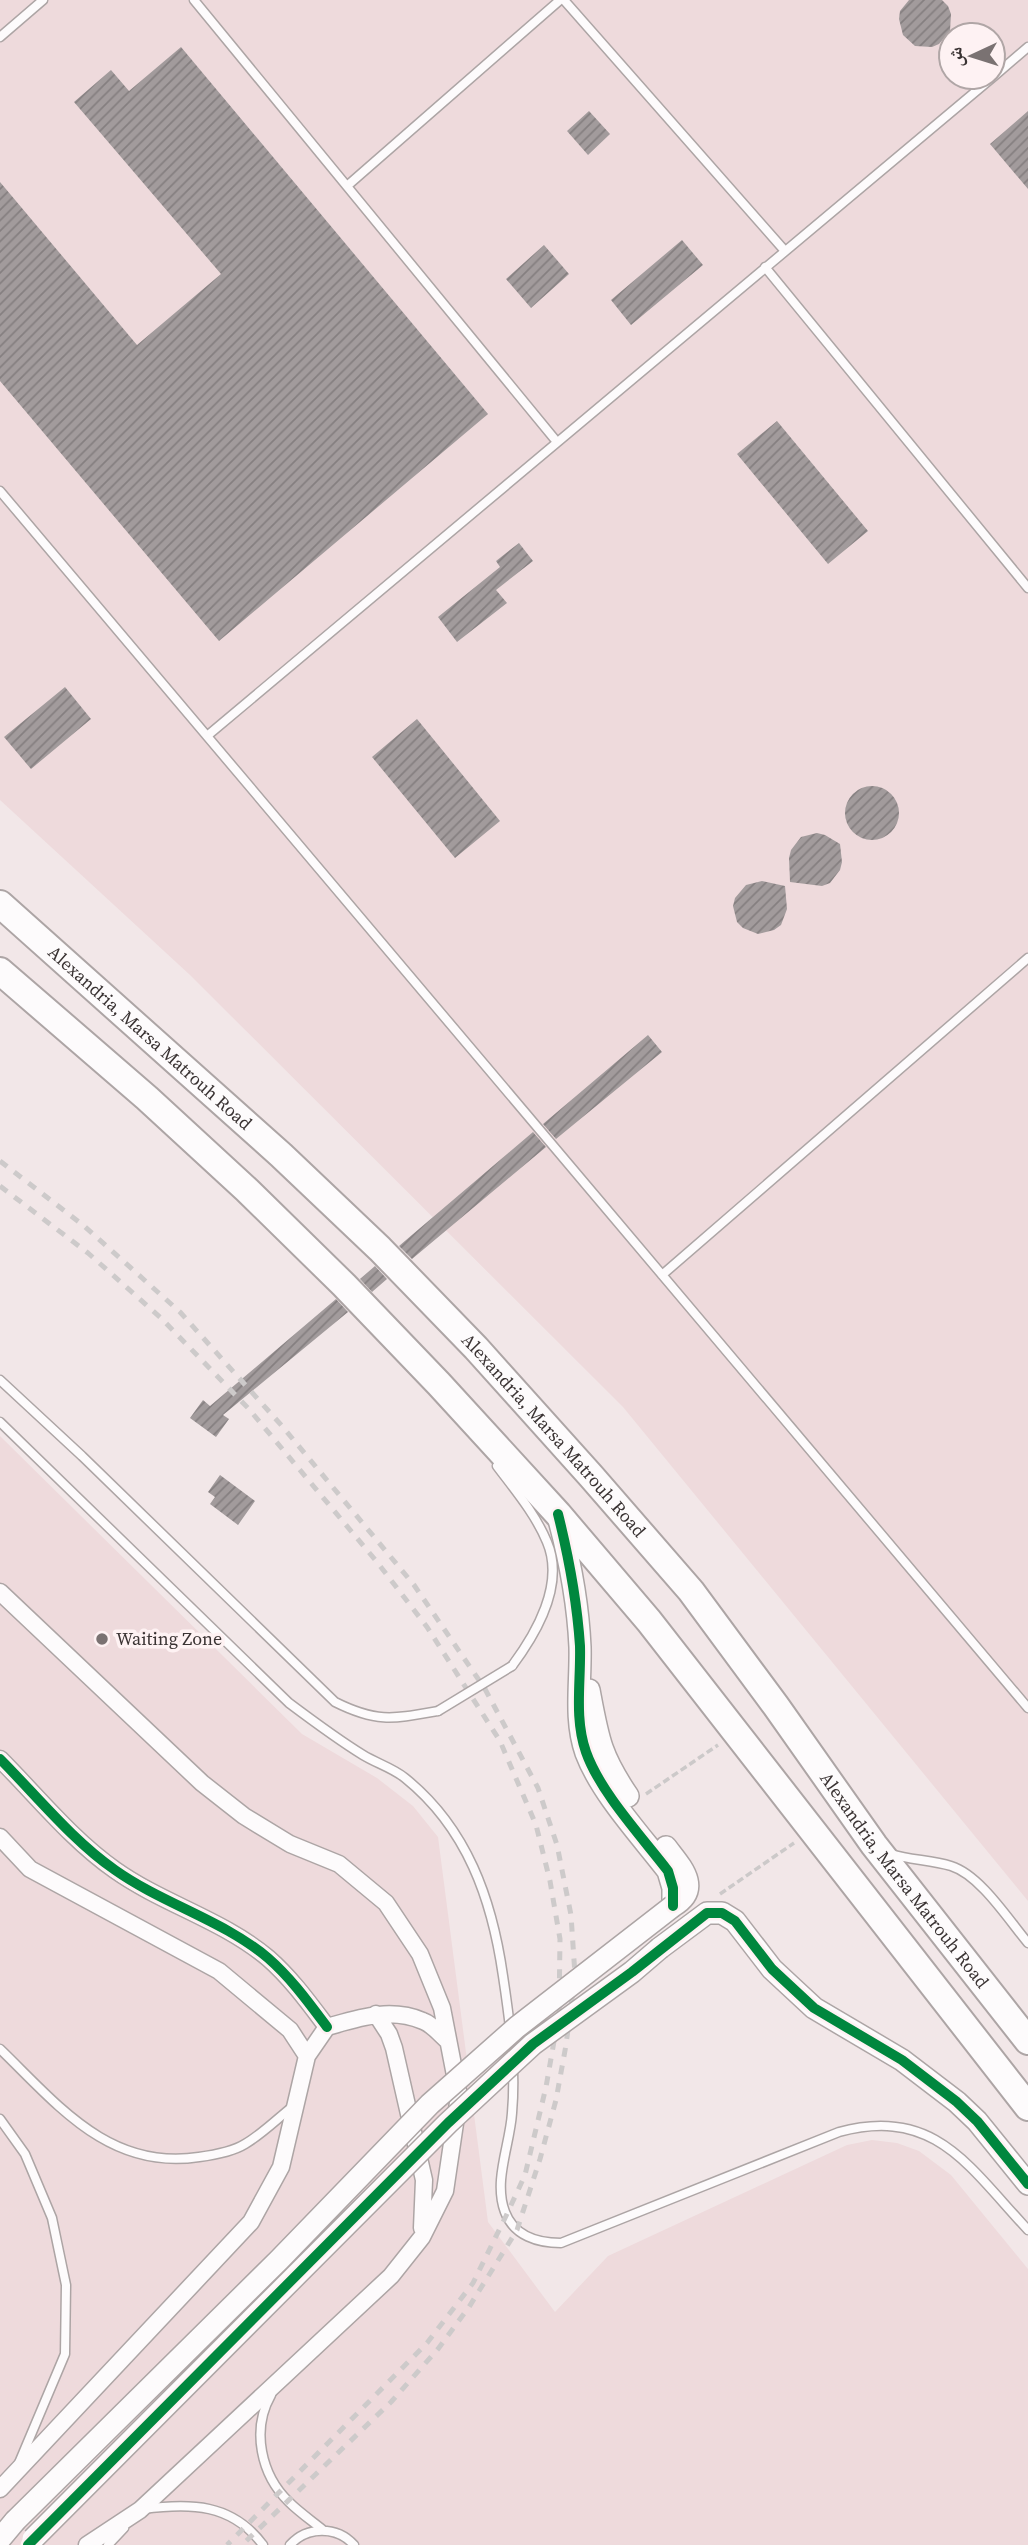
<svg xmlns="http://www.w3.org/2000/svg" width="1028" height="2545" font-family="'Source Serif 4','Noto Naskh Arabic',serif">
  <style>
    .built { fill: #eedadc; fill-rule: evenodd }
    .building { fill: url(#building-hatch) }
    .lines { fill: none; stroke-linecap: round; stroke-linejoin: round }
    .service-casing { stroke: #ada5a5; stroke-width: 11 }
    .minor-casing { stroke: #ada5a5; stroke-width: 19 }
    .tertiary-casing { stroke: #ada5a5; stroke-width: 24 }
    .primary-casing { stroke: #ada5a5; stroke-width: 30 }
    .path { stroke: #ccc9c9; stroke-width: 3.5; stroke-dasharray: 7 3.5; stroke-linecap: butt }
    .service { stroke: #fdfbfc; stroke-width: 8 }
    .minor { stroke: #fdfbfc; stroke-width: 16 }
    .tertiary { stroke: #fdfbfc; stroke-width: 21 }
    .primary { stroke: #fdfbfc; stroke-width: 26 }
    .rail { stroke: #cdcaca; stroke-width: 5; stroke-dasharray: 9 9; stroke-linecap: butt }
    .service-bridge-casing { stroke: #ada5a5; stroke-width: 11; stroke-linecap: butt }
    .tertiary-bridge-casing { stroke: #ada5a5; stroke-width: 24; stroke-linecap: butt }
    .service-bridge { stroke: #fdfbfc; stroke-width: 8 }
    .tertiary-bridge { stroke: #fdfbfc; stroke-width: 21 }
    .cycleway-casing { stroke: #fef2f3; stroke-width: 15 }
    .cycleway { stroke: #00873e; stroke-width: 10 }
    .poi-dot { fill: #7a7272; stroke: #fef2f3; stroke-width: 2.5 }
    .labels { text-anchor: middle; stroke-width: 7; stroke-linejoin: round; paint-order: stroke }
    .street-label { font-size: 18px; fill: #3a3333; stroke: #fef2f3 }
    .poi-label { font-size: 18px; fill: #3a3333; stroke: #fef2f3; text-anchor: start }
  </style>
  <defs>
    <pattern id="building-hatch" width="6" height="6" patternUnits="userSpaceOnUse" patternTransform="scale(1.75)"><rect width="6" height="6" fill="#a29b9c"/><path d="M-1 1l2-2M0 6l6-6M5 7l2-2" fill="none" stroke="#857f80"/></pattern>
  </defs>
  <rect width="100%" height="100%" fill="#f2e7e8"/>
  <path class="built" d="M 0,0 L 1028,0 L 1028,1901 L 623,1407 L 190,975 L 0,800 ZM 951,35 L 993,35 L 993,77 L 951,77 Z
    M 0,1436 L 302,1734 L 377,1778 L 413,1806 L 438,1837 L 488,2222 L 555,2312 L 608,2256 L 847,2145 L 872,2140 L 897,2143 L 919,2151 L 951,2175 L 1028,2269 L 1028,2545 L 0,2545 Z"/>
  <path class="building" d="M 909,0 L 942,0 L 948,6 L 951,14 L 950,31 L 939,44 L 932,47 L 915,46 L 903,35 L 899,19 L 900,11 Z
    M 181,47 L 488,414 L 219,641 L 0,381 L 0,182 L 137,345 L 221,274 L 74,102 L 111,70 L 129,91 Z
    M 589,111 L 610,134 L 588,155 L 567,131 Z
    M 1028,111 L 1028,189 L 990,144 Z
    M 682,240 L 703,265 L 631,325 L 611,300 Z
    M 544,245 L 569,274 L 531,308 L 506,279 Z
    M 777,421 L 868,531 L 828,564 L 737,454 Z
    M 519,543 L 533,561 L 496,590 L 507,603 L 457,642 L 438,617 L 500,567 L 496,561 Z
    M 65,687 L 91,719 L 31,769 L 4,737 Z
    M 417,719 L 500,821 L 455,858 L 372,757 Z
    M845 813a27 27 0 1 1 54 0a27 27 0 1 1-54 0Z
    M 817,833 L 825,835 L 840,844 L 842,862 L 840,870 L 830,883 L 822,886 L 790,882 L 789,858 L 791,850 L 801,837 Z
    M 762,881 L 785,886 L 787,909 L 781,925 L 774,930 L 758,934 L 743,928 L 737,922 L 733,906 L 735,898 L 746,885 Z
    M 648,1035 L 662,1052 L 556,1139 L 543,1124 Z
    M 533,1132 L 546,1147 L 412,1259 L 399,1246 Z
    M 375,1266 L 387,1279 L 372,1292 L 360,1279 Z
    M 336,1299 L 348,1312 L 223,1415 L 229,1419 L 216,1437 L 190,1418 L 203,1400 L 210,1406 Z
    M 220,1475 L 255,1501 L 238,1525 L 210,1504 L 215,1497 L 208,1492 Z"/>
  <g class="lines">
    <g class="service-casing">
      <path id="service" d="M 194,0 L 557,442
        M 564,0 L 785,251
        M 0,37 L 43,0
        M 993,77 L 1028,47
        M 347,186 L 560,0
        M 765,267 L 1028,588
        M 0,491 L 1028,1708
        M 207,736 L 993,77
        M 662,1275 L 1028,958
        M 0,1380 L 82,1456 L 335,1702 C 377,1723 393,1719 438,1711
        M 0,1422 L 289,1703 C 313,1721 337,1739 363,1755 C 376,1763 393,1768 405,1778 C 467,1828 492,1899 503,1976 C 510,2022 516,2067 512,2113 C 510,2145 493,2181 505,2212 C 514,2236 538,2243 561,2243 L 839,2132 C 935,2106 969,2167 1028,2230
        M 497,1466 C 515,1490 536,1515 547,1542 C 565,1584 536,1634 512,1666
        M 891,1854 C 910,1860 931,1860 951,1866 C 980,1875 1008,1919 1028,1943
        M 0,2049 C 57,2104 109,2171 199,2157 C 214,2155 232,2152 245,2144 C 262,2134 277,2119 292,2107
        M 0,2119 L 25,2154 L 52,2218 L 66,2285 L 65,2354 L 19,2463
        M 271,2395 C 251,2430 261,2475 289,2502 C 299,2512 312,2521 323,2530
        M 143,2509 C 190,2503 232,2503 263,2545
        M 108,2545 L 124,2528
        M 290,2545 C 307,2526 337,2526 354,2545"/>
    </g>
    <g class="minor-casing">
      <path id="minor" d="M 0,1592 L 202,1783 L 244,1816 L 290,1844 L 339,1864 L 386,1903 L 420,1954 L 442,2008 L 459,2096 L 445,2191 L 422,2237 L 391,2276 L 140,2510 L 87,2545
        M 0,1759 C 37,1796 72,1840 115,1870 C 163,1904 223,1920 268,1958 C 291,1978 309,2003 327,2027
        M 0,1837 L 30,1869 L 219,1971 L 290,2030 L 307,2056
        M 376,2014 L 389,2034 L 394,2048 L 424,2180 L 422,2228
        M 0,2489 L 251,2222 L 281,2167 L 307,2056 L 327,2027 C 359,2018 390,2007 423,2021 C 432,2024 441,2035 448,2041"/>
    </g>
    <g class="tertiary-casing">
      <path id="tertiary" d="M 558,1516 C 570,1560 578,1602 580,1647 C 581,1683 574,1719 586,1753 C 601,1793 642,1837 668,1871 L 673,1888 L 673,1906
        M 589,1690 C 598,1738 600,1755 628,1796
        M 666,1847 C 680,1866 703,1888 673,1906
        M 660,1948 L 707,1913 L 722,1913 L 735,1921 L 772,1969 L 814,2008 L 902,2060 L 957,2102 L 977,2121 L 1028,2184
        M 0,2539 L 15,2521"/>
    </g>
    <g class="primary-casing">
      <g id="primary">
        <path id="s1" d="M 0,904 L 281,1155 L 380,1249 L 476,1348 L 591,1476 L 691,1591 L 776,1706 L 874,1845 L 1028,2041"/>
        <path d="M 0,971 L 147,1098 L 247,1190 L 344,1285 L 439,1384 L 558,1514 L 649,1621 L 1028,2107"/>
      </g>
    </g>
    <path class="path" d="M 646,1794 L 718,1745
      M 720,1894 L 794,1843"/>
    <use href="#service" class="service"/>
    <use href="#minor" class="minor"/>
    <use href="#tertiary" class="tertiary"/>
    <use href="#primary" class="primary"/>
    <path class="rail" d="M 0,1161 L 84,1226 L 180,1312 L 282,1426 L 414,1585 L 485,1689 L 538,1788 L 557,1845 L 571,1915 L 575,1975 L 566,2045 L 556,2100 L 540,2159 L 517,2230 L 469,2307 L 438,2349 L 391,2402 L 242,2545
      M 0,1186 L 88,1253 L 162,1319 L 248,1408 L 377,1562 L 427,1627 L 500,1741 L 536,1825 L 550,1881 L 560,1939 L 559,2013 L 546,2087 L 525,2175 L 506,2216 L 473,2283 L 427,2343 L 227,2545"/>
    <g class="service-bridge-casing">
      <path id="service-bridge" d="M 438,1711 L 512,1666"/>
    </g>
    <g class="tertiary-bridge-casing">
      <path id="tertiary-bridge" d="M 15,2521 L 279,2260 L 430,2104 L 517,2027 L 673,1906
        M 33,2539 L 448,2123 L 533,2044 L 632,1972 L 660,1948"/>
    </g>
    <use href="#service-bridge" class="service-bridge"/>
    <use href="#tertiary-bridge" class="tertiary-bridge"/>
    <g class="cycleway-casing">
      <path id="cycleway" d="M 558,1514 C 569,1558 577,1601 580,1646 C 581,1682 574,1718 586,1752 C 600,1792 642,1837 668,1871 L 673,1888 L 673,1906
        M 0,1759 C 37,1796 72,1840 115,1870 C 163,1904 223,1920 268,1958 C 291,1978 309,2003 327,2027
        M 28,2545 L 448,2123 L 533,2044 L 632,1972 L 707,1913 L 722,1913 L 735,1921 L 772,1969 L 814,2008 L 902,2060 L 957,2102 L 977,2121 L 1028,2184"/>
    </g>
    <use href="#cycleway" class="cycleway"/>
  </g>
  <circle class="poi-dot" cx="102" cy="1639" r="7"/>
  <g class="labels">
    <g class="street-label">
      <text dy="6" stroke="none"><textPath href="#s1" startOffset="201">Alexandria, Marsa Matrouh Road</textPath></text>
      <text dy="6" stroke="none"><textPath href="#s1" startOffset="768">Alexandria, Marsa Matrouh Road</textPath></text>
      <text dy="6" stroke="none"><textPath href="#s1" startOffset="1335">Alexandria, Marsa Matrouh Road</textPath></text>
    </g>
    <g class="poi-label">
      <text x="116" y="1645">Waiting Zone</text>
    </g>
  </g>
  <g transform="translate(972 56) rotate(266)"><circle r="33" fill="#fef2f3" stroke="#b0a6a6" stroke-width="2"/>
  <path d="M0-5L12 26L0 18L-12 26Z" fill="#7a7272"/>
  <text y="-10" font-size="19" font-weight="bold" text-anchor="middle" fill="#3a3333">ش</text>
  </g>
</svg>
